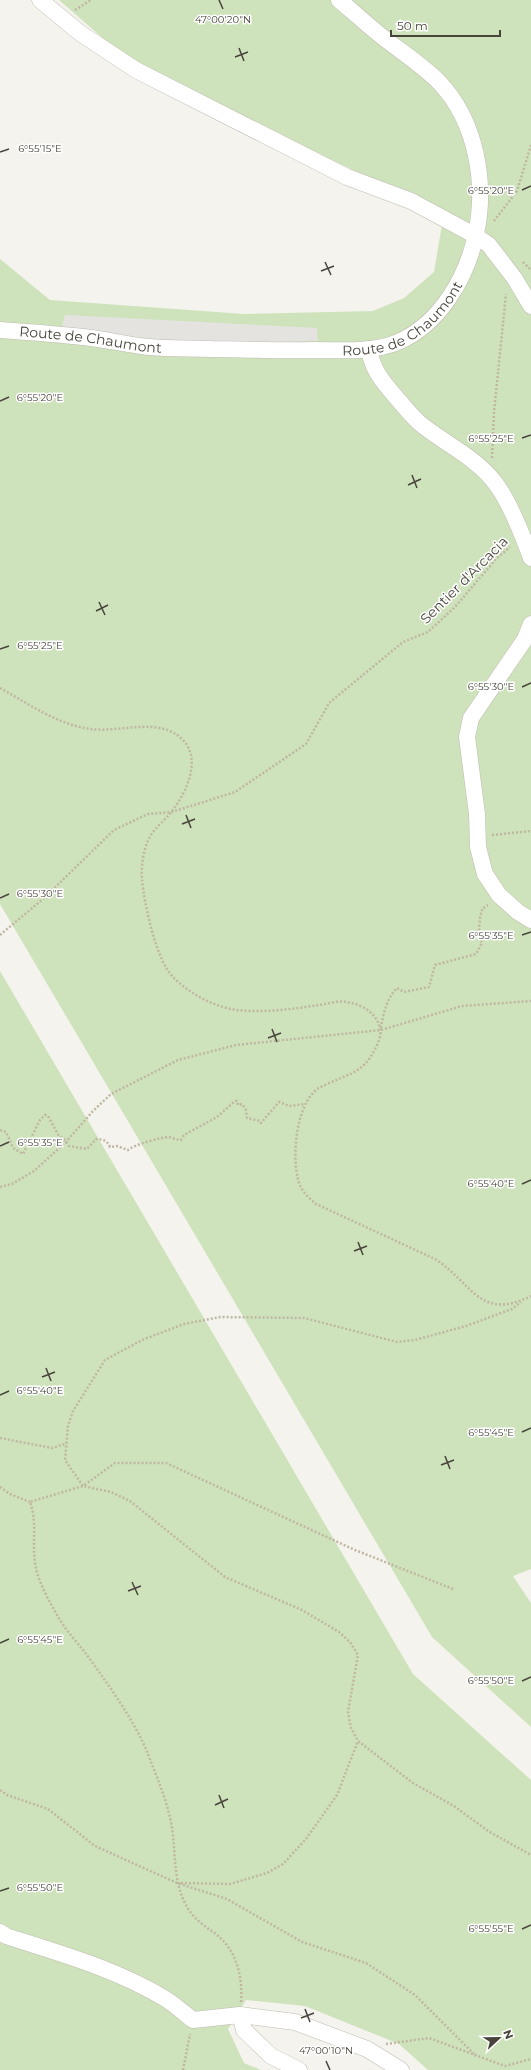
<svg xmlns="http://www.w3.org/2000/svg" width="531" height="2070" font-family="Montserrat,sans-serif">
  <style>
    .green { fill: #cee3bb }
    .parking { fill: #e4e3e0 }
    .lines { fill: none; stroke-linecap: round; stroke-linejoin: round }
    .minor-casing { stroke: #bfbbb0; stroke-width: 17 }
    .path { stroke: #bfb7a3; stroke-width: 2.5; stroke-dasharray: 2 2; stroke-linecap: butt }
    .minor { stroke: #fff; stroke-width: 16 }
    .ticks { fill: none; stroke: #48443b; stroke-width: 1.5 }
    .labels { text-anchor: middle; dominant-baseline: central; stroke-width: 3; stroke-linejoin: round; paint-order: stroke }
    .street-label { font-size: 14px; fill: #48443b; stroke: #fff }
    .ticks-label { font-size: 10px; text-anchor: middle; fill: #48443b; stroke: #fff; stroke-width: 3; stroke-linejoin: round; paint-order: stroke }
  </style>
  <rect width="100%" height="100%" fill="#f4f3ed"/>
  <g class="green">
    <path d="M59,0H531V1569L513,1576L531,1603V1727L432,1637L0,904V259L50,300L244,314L373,311L404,298L434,272L444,213L137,68Z"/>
    <path d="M0,971L413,1674L531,1780V2070H428L399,2044L305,2006L246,2000L228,2029L244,2063L261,2070H0Z"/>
  </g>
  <path class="parking" d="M65,315L317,328L318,341L233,343L128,339L62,326Z"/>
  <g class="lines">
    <defs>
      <g id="minor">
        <path d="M40,0L80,33L136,70L347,177L411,201L476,236L489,245L515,279L531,306"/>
        <path id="s1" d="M0,330C28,332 56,334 83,337C105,339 127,345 149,347C170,349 191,348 212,349C245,349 278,351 312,350C340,350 372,353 398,342C440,324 467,277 476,234C487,182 476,121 439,82C419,62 395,48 374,30C362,20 351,10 339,0"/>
        <path d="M369,349C372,369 382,381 395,396C404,406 412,417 422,425C447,445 477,458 496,484C510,503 523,536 531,558"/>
        <path d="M531,624L525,639L471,718L467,737L477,814L478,847L485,874L499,895L518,912L531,920"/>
        <path d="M0,1932L6,1936C59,1953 116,1969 164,1998C174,2004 184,2013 193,2020L240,2015L295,2022L367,2049L401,2070"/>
        <path d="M240,2015L244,2030L271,2056L299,2070"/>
      </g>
    </defs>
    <use href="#minor" class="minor-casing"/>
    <g class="path">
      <path d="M75,10L91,0"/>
      <path d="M494,221L517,191L531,145"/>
      <path d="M523,262L531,270"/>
      <path d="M492,458L494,412L506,294"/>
      <path d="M0,688C29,704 58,725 91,729C119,733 160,716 183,740C202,760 186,793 172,811C164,822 152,829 147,843C143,854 141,867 142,879C144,903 156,960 173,977C190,994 214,1007 237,1010C264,1013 293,1009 319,1005C328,1004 338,1000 346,1002C361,1004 376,1012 380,1028C382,1034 378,1044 375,1049C363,1074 347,1074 325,1085C321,1087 317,1088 314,1092C296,1110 292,1155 298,1179C300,1190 308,1197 316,1204L435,1259C472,1282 479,1322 531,1296"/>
      <path d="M492,835L531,831"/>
      <path d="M0,935L43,899L114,830L148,814L172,812L235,792L306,744L329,703L403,642L428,632L455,607L496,559L510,547"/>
      <path d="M381,1028C383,1014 387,998 397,988L404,992L429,987L435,965L476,954L482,943C477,933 480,925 480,915L482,913V909L488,905"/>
      <path d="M0,1130L6,1132L13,1148L23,1154L40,1120L45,1115L48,1116L59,1136L65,1140L69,1146L87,1149L96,1139C104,1139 107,1141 110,1147L117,1146L128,1150C133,1145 162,1137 169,1137C173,1138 177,1140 181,1140L184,1135L217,1117L235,1101H237L238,1105L242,1104L246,1110L247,1118L260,1121L261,1123L279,1102L289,1106L305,1104"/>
      <path d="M0,1187L12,1184L34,1171L66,1142L93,1111L111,1094L178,1060L236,1045L381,1030L462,1006L531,1001"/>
      <path d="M0,1438L52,1448L65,1444"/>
      <path d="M0,1487L10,1494L30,1502"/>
      <path d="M453,1589L355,1550L166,1463H115L83,1486L65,1460L68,1426L73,1411L105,1360L142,1340L184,1324L220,1317L304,1318L397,1342L415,1340L466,1326L512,1309L521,1302"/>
      <path d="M0,1790L7,1795L48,1809L95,1846L177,1883L227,1899L302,1942L366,1963L415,1995L476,2056"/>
      <path d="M181,1883L230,1884L267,1873L283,1864L306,1839L337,1795L358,1741"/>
      <path d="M241,2002C243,1975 236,1948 213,1932C203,1925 192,1917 186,1905C173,1881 176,1854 172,1828C168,1802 157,1778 148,1754C135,1721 105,1680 84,1651C75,1640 64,1628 57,1615C49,1601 39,1583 36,1568C31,1546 38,1523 30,1502L83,1486L111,1492L130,1501L225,1577L302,1610L339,1632L350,1642L358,1655L348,1712L351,1728L358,1741L413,1783L454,1806L488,1831L531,1855"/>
      <path d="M386,2044L429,2038L505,2066L531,2059"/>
      <path d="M183,2070L190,2034"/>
    </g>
    <use href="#minor" class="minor"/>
  </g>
  <path class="ticks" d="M219,0L223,9M239,48L244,61M235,57L248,52M0,152L9,149M522,190L531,186M325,262L331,275M321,271L334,266M0,401L9,397M522,438L531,435M412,475L417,488M408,485L421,479M99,602L105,615M96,611L108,605M0,649L9,646M522,687L531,683M186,815L191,828M182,824L195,819M0,898L9,894M522,935L531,932M272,1029L277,1042M268,1038L281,1033M0,1146L9,1142M522,1184L531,1180M358,1242L363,1255M354,1251L367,1246M46,1368L51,1381M42,1377L55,1372M0,1395L9,1391M522,1432L531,1428M445,1456L450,1469M441,1465L454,1460M132,1582L138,1595M128,1591L141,1586M0,1643L9,1639M522,1681L531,1677M219,1795L224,1808M215,1805L228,1799M0,1891L9,1888M522,1929L531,1925M305,2009L310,2022M301,2018L314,2013M326,2061L330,2070"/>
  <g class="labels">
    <g class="street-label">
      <text stroke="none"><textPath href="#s1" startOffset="415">Route de Chaumont</textPath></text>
      <text stroke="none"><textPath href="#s1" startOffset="91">Route de Chaumont</textPath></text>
      <text transform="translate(464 580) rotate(-45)">Sentier d'Arcacia</text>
    </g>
  </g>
  <g class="ticks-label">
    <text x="223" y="23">47°00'20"N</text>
    <text x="40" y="152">6°55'15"E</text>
    <text x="491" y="194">6°55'20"E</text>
    <text x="40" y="401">6°55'20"E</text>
    <text x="491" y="442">6°55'25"E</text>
    <text x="40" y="649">6°55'25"E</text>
    <text x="491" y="690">6°55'30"E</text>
    <text x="40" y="897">6°55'30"E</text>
    <text x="491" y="939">6°55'35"E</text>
    <text x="40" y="1146">6°55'35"E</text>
    <text x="491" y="1187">6°55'40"E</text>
    <text x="40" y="1394">6°55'40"E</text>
    <text x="491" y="1436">6°55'45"E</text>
    <text x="40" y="1643">6°55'45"E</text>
    <text x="491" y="1684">6°55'50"E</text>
    <text x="40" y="1891">6°55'50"E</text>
    <text x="491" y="1932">6°55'55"E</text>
    <text x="326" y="2054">47°00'10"N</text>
  </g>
  <g transform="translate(499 2038) rotate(68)" stroke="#ffffff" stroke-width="3" paint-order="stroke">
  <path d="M0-3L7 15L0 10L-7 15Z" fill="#48443b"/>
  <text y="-6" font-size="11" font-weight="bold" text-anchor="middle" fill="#48443b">N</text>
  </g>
  <path d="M391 30v6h109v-6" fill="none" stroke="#48443b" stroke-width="2"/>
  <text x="397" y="30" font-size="12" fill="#48443b" stroke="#ffffff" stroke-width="3" paint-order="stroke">50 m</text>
</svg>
